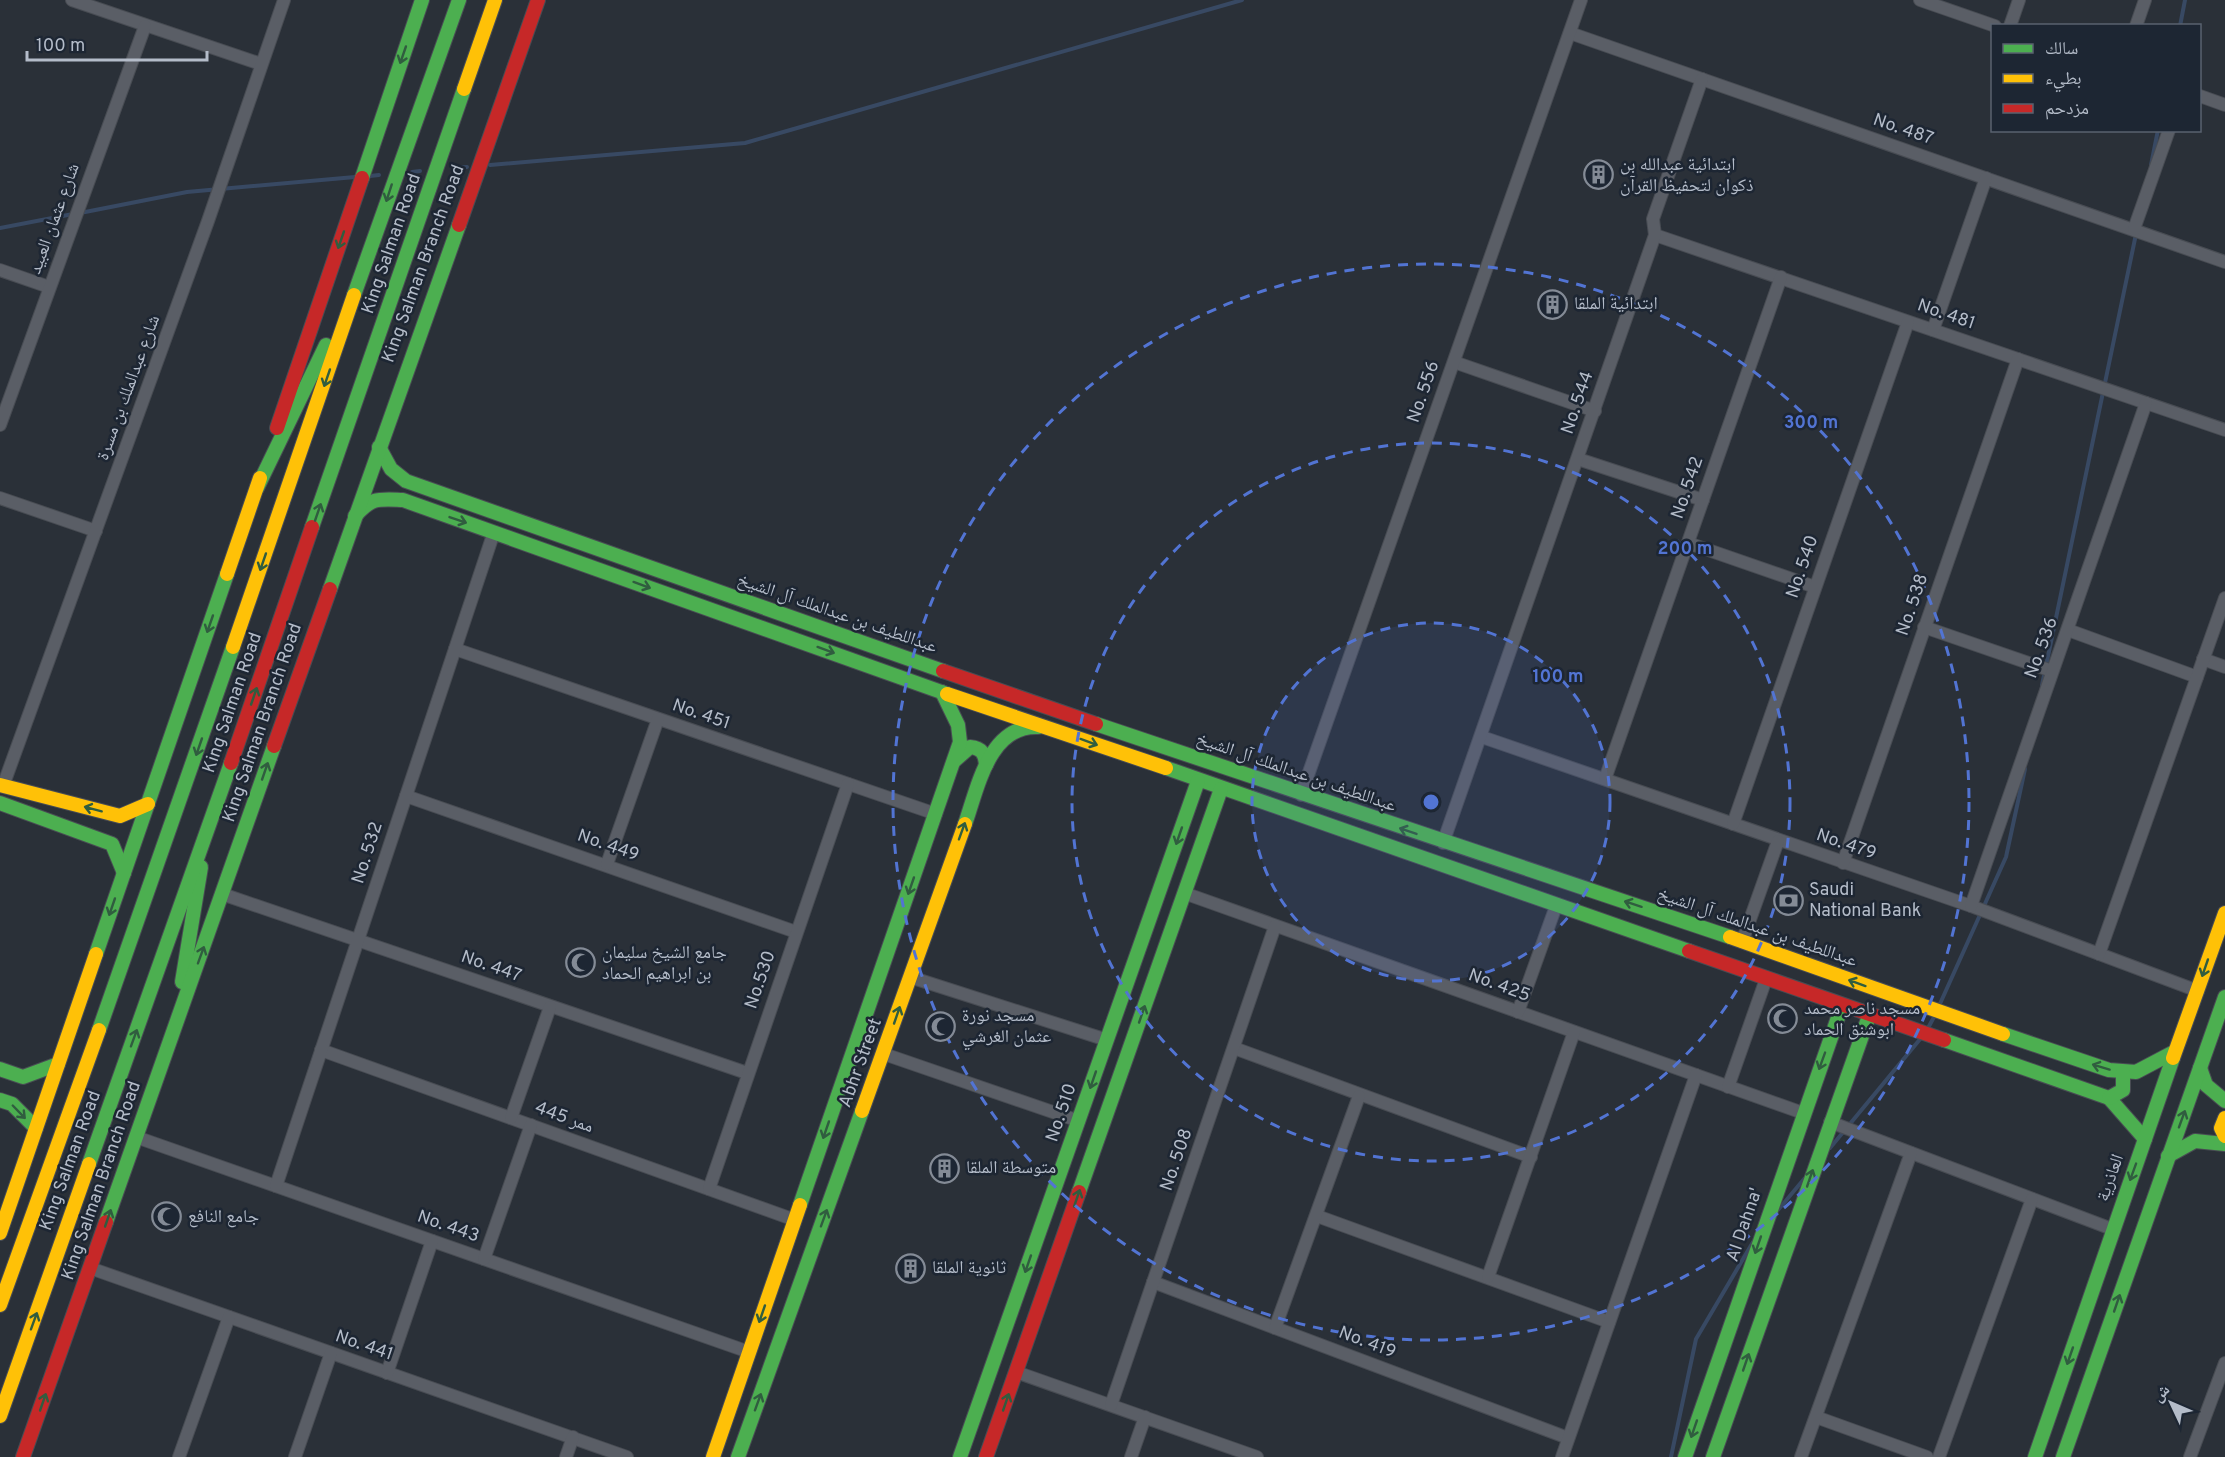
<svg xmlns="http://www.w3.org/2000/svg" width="2225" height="1457" font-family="Overpass,'Noto Naskh Arabic',sans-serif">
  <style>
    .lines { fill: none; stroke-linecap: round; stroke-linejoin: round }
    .stream { stroke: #384963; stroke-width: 4 }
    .street-casing { stroke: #484c53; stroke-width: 14 }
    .fast-casing { stroke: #484c53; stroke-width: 16 }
    .slow-casing { stroke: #484c53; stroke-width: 16 }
    .jam-casing { stroke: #484c53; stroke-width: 16 }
    .street { stroke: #5a5e66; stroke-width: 12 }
    .fast { stroke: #4caf50; stroke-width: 14 }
    .slow { stroke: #ffc107; stroke-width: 14 }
    .jam { stroke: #c62828; stroke-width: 14 }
    .oneway { stroke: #305d3f }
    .ring { fill: none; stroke: #5274d3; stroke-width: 3; stroke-dasharray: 10 8 }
    .labels { text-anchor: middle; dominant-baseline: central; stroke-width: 5; stroke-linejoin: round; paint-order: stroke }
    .street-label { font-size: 18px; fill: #b4bcc9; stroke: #1d2633 }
    .poi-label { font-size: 18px; fill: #b4bcc9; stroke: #1d2633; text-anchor: start }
    .centre { fill: #5274d3; stroke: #1d2633; stroke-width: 3 }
    .ring-label { font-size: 18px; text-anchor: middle; font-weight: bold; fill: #5274d3; stroke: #1d2633; stroke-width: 5; stroke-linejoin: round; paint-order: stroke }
  </style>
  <rect width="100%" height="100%" fill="#2a3038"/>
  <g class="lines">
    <g class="stream">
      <path d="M2180,26L2185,0"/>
      <path d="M490,165L745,143L1242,0"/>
      <path d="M2151,165L2158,130"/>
      <path d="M453,168L467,167"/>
      <path d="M412,172L420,171"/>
      <path d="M370,176L379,175"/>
      <path d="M80,213L187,192L355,177"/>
      <path d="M0,228L73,214"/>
      <path d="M2042,685L2136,234"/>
      <path d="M1939,1006L2006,857L2025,769"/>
      <path d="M1927,1030L1935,1015"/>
      <path d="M1830,1148L1921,1038"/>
      <path d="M1778,1210L1804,1179"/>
      <path d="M1671,1457L1696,1339L1753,1242"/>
    </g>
    <defs>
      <g id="street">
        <path d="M72,0L261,64"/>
        <path d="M1920,0L1995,26"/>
        <path d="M2010,26L2019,0"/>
        <path d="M2136,26L2145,0"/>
        <path d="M1570,33L2225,262"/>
        <path d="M2200,96L2225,105"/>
        <path d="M2134,229L2169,130"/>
        <path d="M1655,235L2225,430"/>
        <path d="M0,270L49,287"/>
        <path d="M1933,330L1986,178"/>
        <path d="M1454,362L1595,411"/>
        <path d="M0,425L145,26"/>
        <path d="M1578,459L1703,500"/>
        <path d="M0,498L96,531"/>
        <path d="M1688,543L1815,587"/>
        <path d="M1924,627L2052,671"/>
        <path d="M2068,630L2197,677"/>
        <path d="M455,649L936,814"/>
        <path d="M2203,659L2225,667"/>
        <path d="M1482,737L1971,906L2198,991"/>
        <path d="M1605,779L1781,277"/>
        <path d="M3,786L208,221L284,0"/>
        <path d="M1301,795L1581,0"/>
        <path d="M406,796L796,932"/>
        <path d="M1733,824L1908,322"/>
        <path d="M1443,843L1655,235L1653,219L1702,79"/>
        <path d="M1843,863L2018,359"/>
        <path d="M607,864L658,719"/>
        <path d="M1184,893L1803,1113"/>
        <path d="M222,894L747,1073"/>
        <path d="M1971,906L2146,403"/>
        <path d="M1742,942L1778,841"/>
        <path d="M2099,954L2225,598"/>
        <path d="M910,977L1107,1040"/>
        <path d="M1518,1012L1556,906"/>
        <path d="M1234,1048L1531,1157"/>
        <path d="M321,1050L795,1220"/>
        <path d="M884,1054L1079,1121"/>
        <path d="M1728,1087L1766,979"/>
        <path d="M511,1118L550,1007"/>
        <path d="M1830,1122L2112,1229"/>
        <path d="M136,1137L749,1352"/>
        <path d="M276,1186L494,532"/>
        <path d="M709,1189L848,784"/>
        <path d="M1317,1216L1609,1322"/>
        <path d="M484,1259L531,1125"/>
        <path d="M90,1268L627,1457"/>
        <path d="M1488,1277L1574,1032"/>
        <path d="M1153,1282L1568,1438"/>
        <path d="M1275,1328L1359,1096"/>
        <path d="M1016,1372L1257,1457"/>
        <path d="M387,1373L432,1241"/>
        <path d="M1111,1405L1275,926"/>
        <path d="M1816,1417L1927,1457"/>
        <path d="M179,1457L229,1317"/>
        <path d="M295,1457L331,1353"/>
        <path d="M566,1457L573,1437"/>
        <path d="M1131,1457L1145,1417"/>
        <path d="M1562,1457L1696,1075"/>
        <path d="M1801,1457L1911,1153"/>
        <path d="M1939,1457L2032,1199"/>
        <path d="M2190,1457L2225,1363"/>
      </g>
      <g id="fast">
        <path d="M362,178L422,0"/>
        <path d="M354,295L459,0"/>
        <path d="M379,447L391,469L406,481L943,671"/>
        <path d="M257,488L326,345"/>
        <path d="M355,516C372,497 378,499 403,500L947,694"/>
        <path d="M312,527L464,89"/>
        <path d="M330,589L459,225"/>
        <path d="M1096,724L1730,937"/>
        <path d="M954,761L970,747C982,748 985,754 986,765"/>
        <path d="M1166,768L1689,951"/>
        <path d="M0,803L112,844L124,873"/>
        <path d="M965,824C978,787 989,725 1038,727"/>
        <path d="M96,954L227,574"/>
        <path d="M182,982L201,867"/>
        <path d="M99,1030L233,647"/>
        <path d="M2003,1034L2109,1070L2136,1072L2174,1052"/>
        <path d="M1944,1040L2109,1098L2145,1139"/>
        <path d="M2200,1068L2206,1085L2225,1101"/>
        <path d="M0,1069L23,1077L58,1064"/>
        <path d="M2109,1098L2123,1090V1072"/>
        <path d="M0,1100L12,1104L36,1128"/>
        <path d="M2168,1156L2195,1141L2225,1144"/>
        <path d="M89,1164L231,763"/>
        <path d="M1079,1192L1221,789"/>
        <path d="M800,1205L960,742L958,725L942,692"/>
        <path d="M106,1222L274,746"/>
        <path d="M738,1457L862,1111"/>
        <path d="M960,1457L1198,781"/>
        <path d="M1685,1457L1842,1006"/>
        <path d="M1713,1457L1869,1016"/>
        <path d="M2035,1457L2173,1058"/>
        <path d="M2063,1457L2225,997"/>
      </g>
      <g id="slow">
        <path d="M464,89L495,0"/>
        <path d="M227,574L260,478"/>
        <path d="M233,647L354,295"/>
        <path d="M947,694L1166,768"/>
        <path d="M0,785L120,816L148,804"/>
        <path d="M1730,937L2003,1034"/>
        <path d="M2173,1058L2225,913"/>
        <path d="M862,1111L965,824"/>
        <path d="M2225,1118L2221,1128L2225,1136"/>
        <path d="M0,1233L96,954"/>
        <path d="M0,1305L99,1030"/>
        <path d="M0,1416L89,1164"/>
        <path d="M713,1457L800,1205"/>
      </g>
      <g id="jam">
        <path d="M459,225L538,0"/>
        <path d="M277,428L362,178"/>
        <path d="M943,671L1096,724"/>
        <path d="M274,746L330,589"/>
        <path d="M231,763L312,527"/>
        <path d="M1689,951L1944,1040"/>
        <path d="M23,1457L106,1222"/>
        <path d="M986,1457L1079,1192"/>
      </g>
    </defs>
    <use href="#street" class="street-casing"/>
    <use href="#fast" class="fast-casing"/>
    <use href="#slow" class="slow-casing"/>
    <use href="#jam" class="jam-casing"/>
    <use href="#street" class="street"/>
    <use href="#fast" class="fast"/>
    <use href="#slow" class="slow"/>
    <use href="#jam" class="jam"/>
  </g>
  <defs><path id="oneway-shaft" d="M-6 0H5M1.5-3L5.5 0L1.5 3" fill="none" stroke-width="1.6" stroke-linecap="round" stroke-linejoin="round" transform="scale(1.5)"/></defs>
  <g class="oneway">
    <use href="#oneway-shaft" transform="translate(403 55) rotate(109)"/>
    <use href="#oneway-shaft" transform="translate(389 193) rotate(108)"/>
    <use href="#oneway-shaft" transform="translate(341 240) rotate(109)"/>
    <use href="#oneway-shaft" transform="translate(327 378) rotate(109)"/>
    <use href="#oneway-shaft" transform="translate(318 512) rotate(-71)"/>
    <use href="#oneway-shaft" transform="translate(458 520) rotate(19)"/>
    <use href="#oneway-shaft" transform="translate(263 562) rotate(109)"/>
    <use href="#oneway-shaft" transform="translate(642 585) rotate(20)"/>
    <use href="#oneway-shaft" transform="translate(210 624) rotate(109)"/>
    <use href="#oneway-shaft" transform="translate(826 650) rotate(20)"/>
    <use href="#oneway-shaft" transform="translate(254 696) rotate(-71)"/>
    <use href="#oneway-shaft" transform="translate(1089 742) rotate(20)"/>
    <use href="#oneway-shaft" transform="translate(199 747) rotate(109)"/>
    <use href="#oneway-shaft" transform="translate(265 771) rotate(-71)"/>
    <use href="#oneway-shaft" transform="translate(93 809) rotate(-165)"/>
    <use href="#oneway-shaft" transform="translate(962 831) rotate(-70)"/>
    <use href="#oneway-shaft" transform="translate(1408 831) rotate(-161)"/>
    <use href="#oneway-shaft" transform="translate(1179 836) rotate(109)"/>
    <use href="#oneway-shaft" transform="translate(911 886) rotate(109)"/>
    <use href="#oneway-shaft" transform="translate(1633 904) rotate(-162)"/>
    <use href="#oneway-shaft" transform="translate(112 907) rotate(109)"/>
    <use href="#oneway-shaft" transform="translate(201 955) rotate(-70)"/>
    <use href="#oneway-shaft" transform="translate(2205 968) rotate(109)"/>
    <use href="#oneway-shaft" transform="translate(1857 983) rotate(-160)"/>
    <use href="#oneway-shaft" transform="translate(1142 1014) rotate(-71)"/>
    <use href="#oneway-shaft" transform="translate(897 1015) rotate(-71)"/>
    <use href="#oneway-shaft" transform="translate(134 1038) rotate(-70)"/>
    <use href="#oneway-shaft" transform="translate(1822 1061) rotate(110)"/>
    <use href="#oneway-shaft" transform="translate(2101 1067) rotate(-163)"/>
    <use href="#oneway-shaft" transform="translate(1093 1080) rotate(109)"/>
    <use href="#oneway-shaft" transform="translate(19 1112) rotate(46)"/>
    <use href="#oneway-shaft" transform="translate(2182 1119) rotate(-70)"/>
    <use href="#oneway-shaft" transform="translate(826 1130) rotate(109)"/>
    <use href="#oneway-shaft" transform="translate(2133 1172) rotate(110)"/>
    <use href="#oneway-shaft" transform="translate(1810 1178) rotate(-71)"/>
    <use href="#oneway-shaft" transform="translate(1077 1198) rotate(-71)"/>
    <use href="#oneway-shaft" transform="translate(108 1218) rotate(-71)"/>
    <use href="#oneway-shaft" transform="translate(824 1218) rotate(-70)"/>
    <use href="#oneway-shaft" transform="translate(1758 1245) rotate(109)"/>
    <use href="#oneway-shaft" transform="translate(1028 1264) rotate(109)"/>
    <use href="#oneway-shaft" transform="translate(2117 1303) rotate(-71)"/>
    <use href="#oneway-shaft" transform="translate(762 1314) rotate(109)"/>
    <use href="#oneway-shaft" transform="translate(34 1321) rotate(-70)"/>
    <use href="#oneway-shaft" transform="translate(2070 1356) rotate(109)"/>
    <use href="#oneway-shaft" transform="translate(1746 1362) rotate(-71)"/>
    <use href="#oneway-shaft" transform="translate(43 1402) rotate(-71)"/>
    <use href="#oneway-shaft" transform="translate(758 1402) rotate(-70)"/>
    <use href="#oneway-shaft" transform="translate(1006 1402) rotate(-71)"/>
    <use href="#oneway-shaft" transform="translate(1694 1429) rotate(109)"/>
  </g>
  <circle cx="1431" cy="802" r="179" fill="#5274d3" fill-opacity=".12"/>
  <g class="ring">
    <circle cx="1431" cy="802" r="179"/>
    <circle cx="1431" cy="802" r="359"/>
    <circle cx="1431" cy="802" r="538"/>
  </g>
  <defs>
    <symbol id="building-ring" viewBox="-11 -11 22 22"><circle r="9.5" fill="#1d2633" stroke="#848b96" stroke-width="1.5"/><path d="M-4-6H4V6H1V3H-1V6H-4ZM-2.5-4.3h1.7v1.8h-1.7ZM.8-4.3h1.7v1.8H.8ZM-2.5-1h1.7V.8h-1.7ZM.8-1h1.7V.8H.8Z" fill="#848b96"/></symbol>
    <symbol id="bank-ring" viewBox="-11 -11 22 22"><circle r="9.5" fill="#1d2633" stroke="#848b96" stroke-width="1.5"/><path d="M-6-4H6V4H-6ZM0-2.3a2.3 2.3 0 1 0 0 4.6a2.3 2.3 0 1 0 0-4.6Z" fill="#848b96"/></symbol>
    <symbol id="mosque-ring" viewBox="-11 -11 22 22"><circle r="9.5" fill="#1d2633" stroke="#848b96" stroke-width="1.5"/><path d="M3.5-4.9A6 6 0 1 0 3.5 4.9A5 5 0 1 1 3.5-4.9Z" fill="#848b96"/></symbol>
  </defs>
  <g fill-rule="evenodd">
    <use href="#building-ring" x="1582" y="158" width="33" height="33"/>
    <use href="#building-ring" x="1536" y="288" width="33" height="33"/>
    <use href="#bank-ring" x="1772" y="884" width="33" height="33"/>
    <use href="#mosque-ring" x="564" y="946" width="33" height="33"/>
    <use href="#mosque-ring" x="1766" y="1002" width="33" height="33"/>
    <use href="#mosque-ring" x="924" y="1010" width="33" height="33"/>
    <use href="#building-ring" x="928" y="1152" width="33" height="33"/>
    <use href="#mosque-ring" x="150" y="1200" width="33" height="33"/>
    <use href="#building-ring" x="894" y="1252" width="33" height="33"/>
  </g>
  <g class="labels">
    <g class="street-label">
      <text transform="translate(1903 130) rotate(19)">No. 487</text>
      <text transform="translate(55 219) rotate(-70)">شارع عثمان العبيد</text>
      <text transform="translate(392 244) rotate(-71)">King Salman Road</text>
      <text transform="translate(424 264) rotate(-70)">King Salman Branch Road</text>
      <text transform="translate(1946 315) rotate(19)">No. 481</text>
      <text transform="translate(129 388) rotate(-70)">شارع عبدالملك بن مسرة</text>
      <text transform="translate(1424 392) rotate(-71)">No. 556</text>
      <text transform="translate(1578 403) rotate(-71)">No. 544</text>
      <text transform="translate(1688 488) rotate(-71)">No. 542</text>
      <text transform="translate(1803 567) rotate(-71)">No. 540</text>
      <text transform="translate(1913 605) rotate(-71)">No. 538</text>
      <text transform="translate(837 614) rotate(19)">عبداللطيف بن عبدالملك آل الشيخ</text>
      <text transform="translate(2042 648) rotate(-70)">No. 536</text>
      <text transform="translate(233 703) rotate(-71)">King Salman Road</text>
      <text transform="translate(701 715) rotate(19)">No. 451</text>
      <text transform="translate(263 723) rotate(-71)">King Salman Branch Road</text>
      <text transform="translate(1296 773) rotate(19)">عبداللطيف بن عبدالملك آل الشيخ</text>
      <text transform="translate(1846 845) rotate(19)">No. 479</text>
      <text transform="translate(608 846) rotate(19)">No. 449</text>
      <text transform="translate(368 853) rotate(-72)">No. 532</text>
      <text transform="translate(1757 928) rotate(19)">عبداللطيف بن عبدالملك آل الشيخ</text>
      <text transform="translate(491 967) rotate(19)">No. 447</text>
      <text transform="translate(761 980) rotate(-71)">No.530</text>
      <text transform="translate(1499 986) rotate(20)">No. 425</text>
      <text transform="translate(861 1063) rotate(-70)">Abhr Street</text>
      <text transform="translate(1062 1113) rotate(-71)">No. 510</text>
      <text transform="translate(564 1118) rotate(20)">ممر 445</text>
      <text transform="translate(1177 1160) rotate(-71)">No. 508</text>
      <text transform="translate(71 1161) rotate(-70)">King Salman Road</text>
      <text transform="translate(2111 1178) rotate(-70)">العاذرية</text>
      <text transform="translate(102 1181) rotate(-71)">King Salman Branch Road</text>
      <text transform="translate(1745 1225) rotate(-71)">Al Dahna'</text>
      <text transform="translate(448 1227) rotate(19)">No. 443</text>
      <text transform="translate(1367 1343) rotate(21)">No. 419</text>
      <text transform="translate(364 1346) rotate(19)">No. 441</text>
    </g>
    <g class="poi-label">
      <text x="1620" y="165">ابتدائية عبدالله بن<tspan x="1620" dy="21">ذكوان لتحفيظ القرآن</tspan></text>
      <text x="1574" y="304">ابتدائية الملقا</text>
      <text x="1809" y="890">Saudi<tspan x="1809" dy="21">National Bank</tspan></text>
      <text x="602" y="953">جامع الشيخ سليمان<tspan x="602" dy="21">بن ابراهيم الحماد</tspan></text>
      <text x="1804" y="1009">مسجد ناصر محمد<tspan x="1804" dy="21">ابوشنق الحماد</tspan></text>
      <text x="962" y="1016">مسجد نورة<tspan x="962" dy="21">عثمان الغرشي</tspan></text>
      <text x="966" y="1168">متوسطة الملقا</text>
      <text x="188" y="1217">جامع النافع</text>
      <text x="932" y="1268">ثانوية الملقا</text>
    </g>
  </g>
  <circle cx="1431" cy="802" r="9" class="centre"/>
  <g class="ring-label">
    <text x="1811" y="428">300 m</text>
    <text x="1685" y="554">200 m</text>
    <text x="1558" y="682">100 m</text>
  </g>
  <rect x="1991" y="24" width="210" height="108" fill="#1d2633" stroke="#59626f" stroke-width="1.5"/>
  <rect x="2003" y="44" width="30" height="9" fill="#4caf50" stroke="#59626f" stroke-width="1.5"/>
  <text x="2045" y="54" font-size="18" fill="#b4bcc9">سالك</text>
  <rect x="2003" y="74" width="30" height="9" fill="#ffc107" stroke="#59626f" stroke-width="1.5"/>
  <text x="2045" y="84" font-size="18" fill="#b4bcc9">بطيء</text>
  <rect x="2003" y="104" width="30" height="9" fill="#c62828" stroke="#59626f" stroke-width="1.5"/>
  <text x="2045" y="114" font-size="18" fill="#b4bcc9">مزدحم</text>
  <g transform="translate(2171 1403) rotate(314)" stroke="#1d2633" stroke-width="4.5" paint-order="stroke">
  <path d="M0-4.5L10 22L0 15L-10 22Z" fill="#b4bcc9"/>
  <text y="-9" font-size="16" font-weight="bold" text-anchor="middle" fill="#b4bcc9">ش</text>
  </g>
  <path d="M27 51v9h180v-9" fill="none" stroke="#b4bcc9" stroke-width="3"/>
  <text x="36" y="51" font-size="18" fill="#b4bcc9" stroke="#1d2633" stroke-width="4.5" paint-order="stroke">100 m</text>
</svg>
